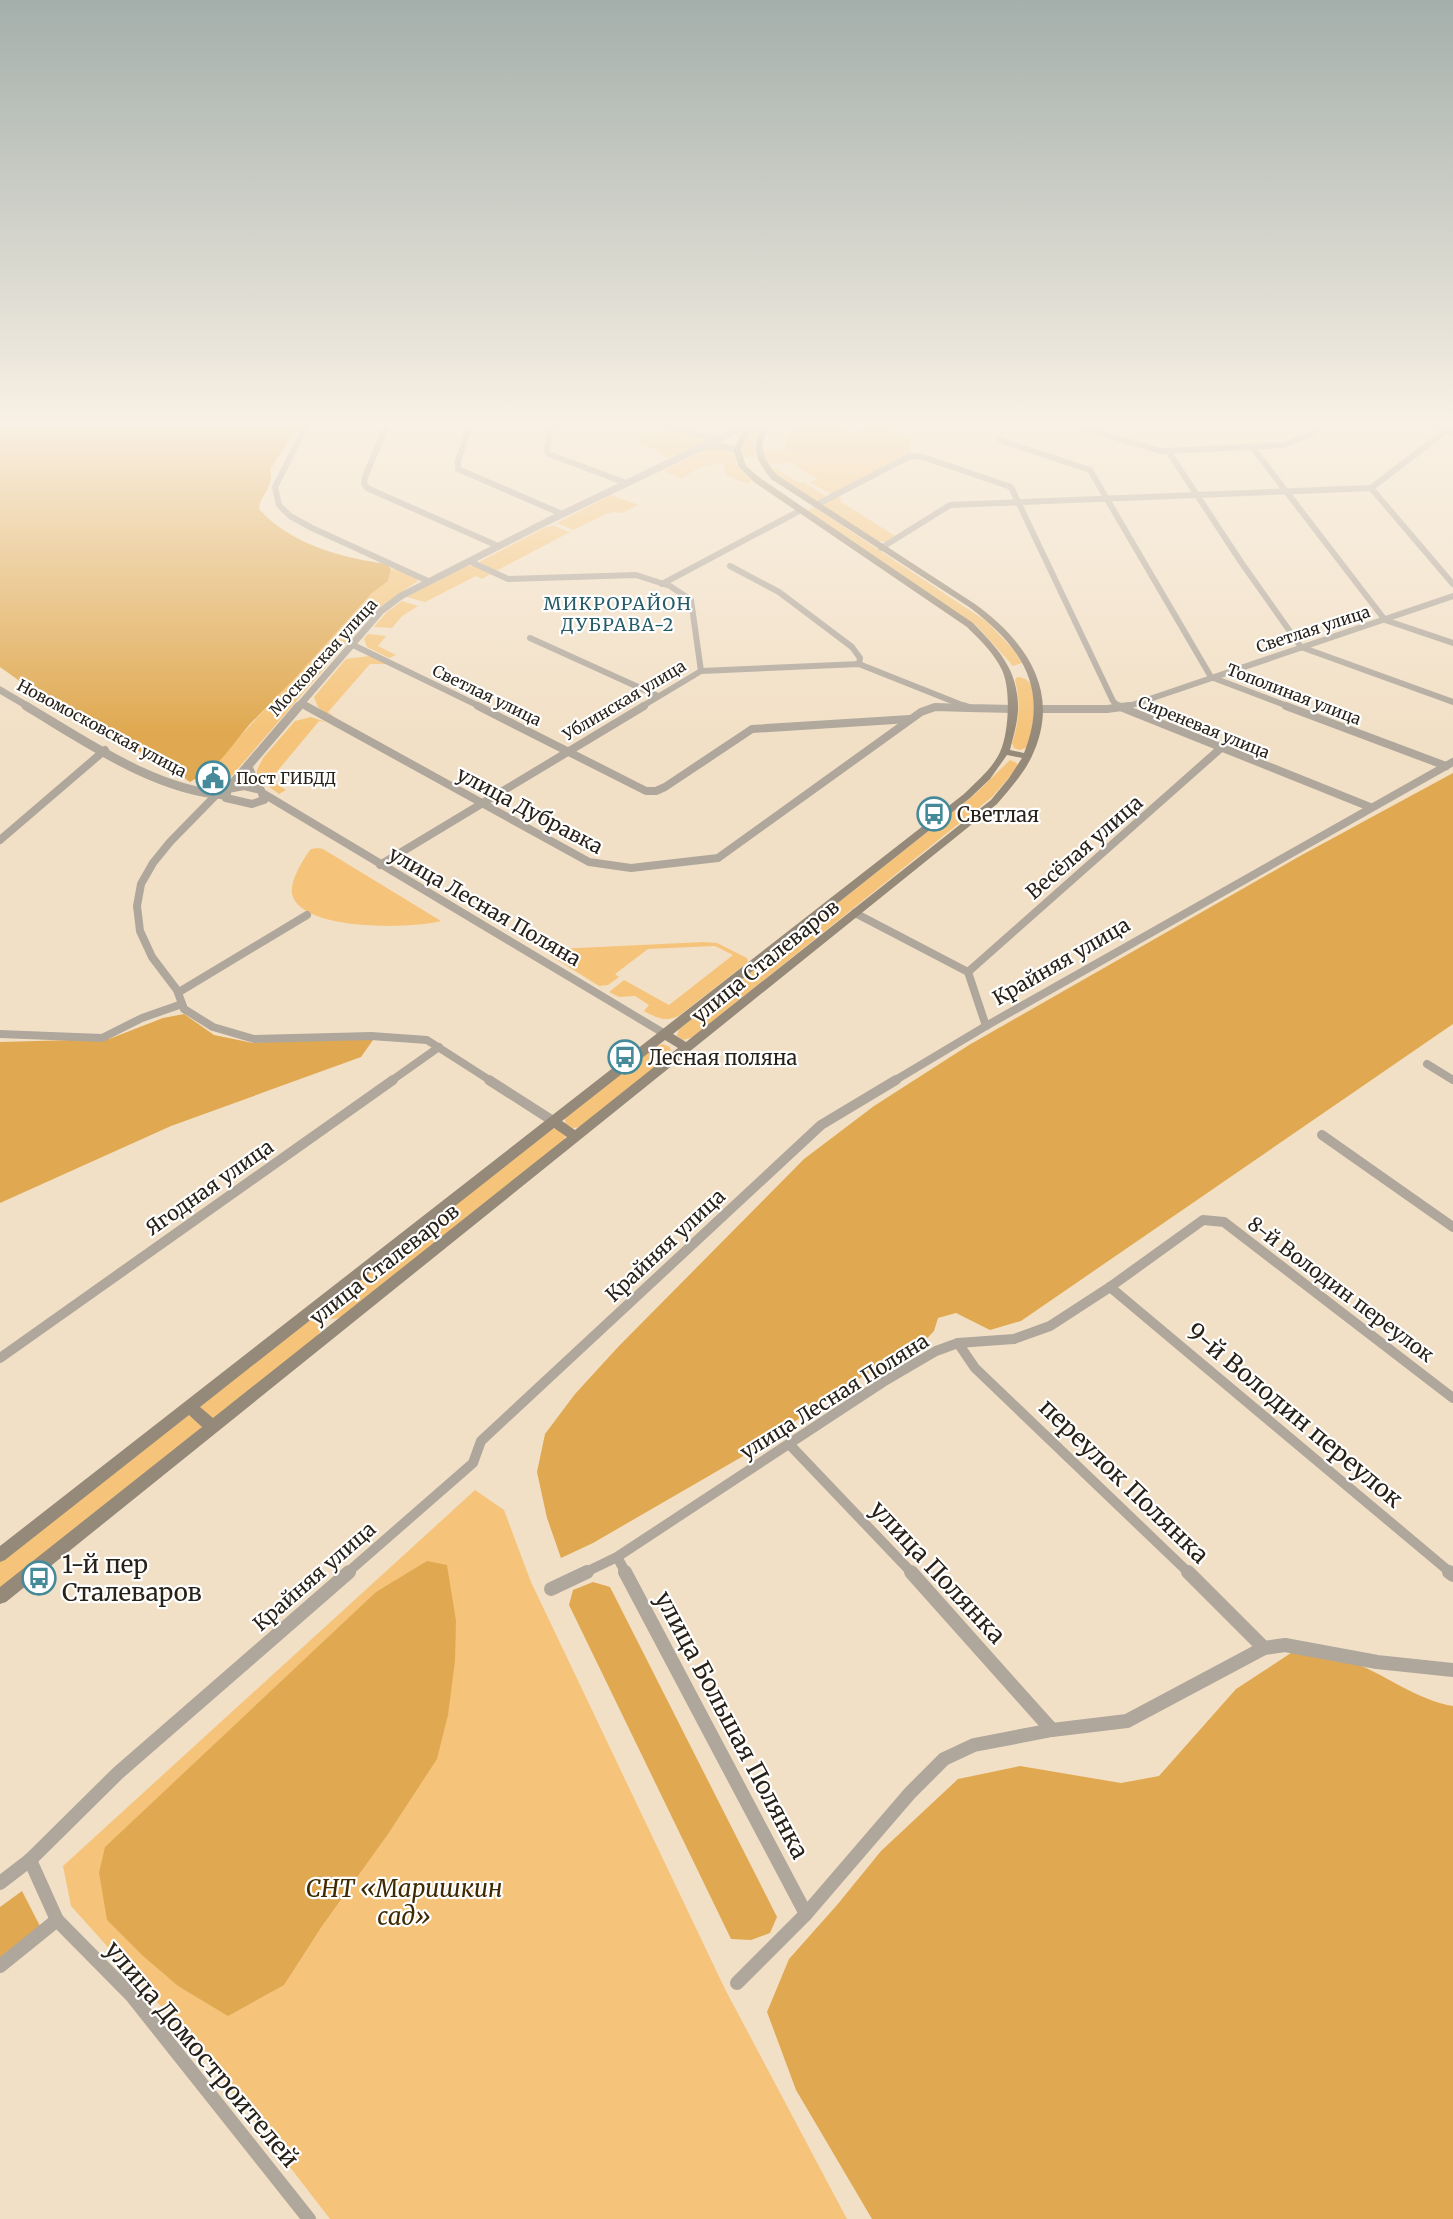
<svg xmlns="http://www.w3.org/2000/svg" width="1453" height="2219" font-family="Merriweather,serif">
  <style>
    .built { fill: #ead3b3 }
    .green { fill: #f5c47a }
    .forest { fill: #e0a951 }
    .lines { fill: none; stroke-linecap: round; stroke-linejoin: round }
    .minor-far3 { stroke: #afa79c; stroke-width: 6 }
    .minor-far2 { stroke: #afa79c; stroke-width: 8 }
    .minor-far1 { stroke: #afa79c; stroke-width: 10 }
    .minor { stroke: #afa79c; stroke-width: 14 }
    .tertiary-far1 { stroke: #afa79c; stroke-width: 7 }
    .tertiary { stroke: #afa79c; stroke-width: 9 }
    .secondary { fill: #958979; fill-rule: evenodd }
    .labels { text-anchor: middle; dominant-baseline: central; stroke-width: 4.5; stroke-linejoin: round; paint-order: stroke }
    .far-street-label { font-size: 16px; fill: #282118; stroke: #fff }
    .far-poi-label { font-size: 16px; fill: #282118; stroke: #fff; text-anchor: start }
    .far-neighbourhood-label { font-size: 18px; letter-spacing: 1.5px; fill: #255c67; stroke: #fff }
    .street-label { font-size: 20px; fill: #282118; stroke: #fff }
    .poi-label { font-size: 20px; fill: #282118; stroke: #fff; text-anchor: start }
    .near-street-label { font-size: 24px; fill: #282118; stroke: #fff }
    .near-poi-label { font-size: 24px; fill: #282118; stroke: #fff; text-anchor: start }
    .near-park-label { font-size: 24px; font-style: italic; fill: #3f2902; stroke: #fff }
  </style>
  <rect width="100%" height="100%" fill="#f2e0c6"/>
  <path class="built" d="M632,422H738L711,434L647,439L609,433Z"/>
  <g class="green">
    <path d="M759,422H765L754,442L755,457H742L744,442Z"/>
    <path d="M799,422H824L853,432L873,422L913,439L908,453L832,495L809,482L817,479L789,462L766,465L763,454L764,450H784L785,452L787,436Z"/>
    <path d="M662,429L684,433L707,441L668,458L660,455L663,453L633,441L657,435Z"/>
    <path d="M713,447L732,451L738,467L751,480L748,484L725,475V464C708,462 695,469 682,479L663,471Z"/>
    <path d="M771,468H774L800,483L804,482L827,497L818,501L814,500L774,474Z"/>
    <path d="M611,495L639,505L622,513L612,512L604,515L573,530L557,523Z"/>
    <path d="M836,496L842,499L840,501L895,536L886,542L876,541L821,504Z"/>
    <path d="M812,508L817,509L986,621L1014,650L1022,663L1013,666L977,626L809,512L808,510Z"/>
    <path d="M554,526L570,532L496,571L479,562L546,527Z"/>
    <path d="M467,566H476L492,573L482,579L476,576L425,602L407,597Z"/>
    <path d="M391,569C400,570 413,573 418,581L374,611L223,786L215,788L224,774L208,771L371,594L388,581Z"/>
    <path d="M402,601L418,606L402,616L392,628L374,627L387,612Z"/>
    <path d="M368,634L386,636L378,646L396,655L389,658L367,647L364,639Z"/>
    <path d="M369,656L388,664H370L328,712L334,717L331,718L318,707L314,697L346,659Z"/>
    <path d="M1017,677C1046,677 1031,729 1028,747L1020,750L1014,748L1012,743C1019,722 1021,702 1015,680Z"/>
    <path d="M311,717L326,722L319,721L270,780L286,790L279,794L257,778V770L263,758L295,721Z"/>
    <path d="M1010,760L1017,763V768L992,797L693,1037L683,1040L677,1036L679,1029L974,795Z"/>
    <path d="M318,848L323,849L441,921C412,929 306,931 293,897C288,884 301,864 307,854L311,849Z"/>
    <path d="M703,942L717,943L747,958L748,962L680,1015C666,1023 657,1018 644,1011L649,1005L635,996L619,997L609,992L624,980L669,1005L733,955L715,946L648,949L615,974L619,977L608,985L599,986L548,954L557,949Z"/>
    <path d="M663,1044L670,1047L671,1052L668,1057L581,1127L573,1128L565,1124V1116L655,1047Z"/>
    <path d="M556,1128L566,1136L561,1144L342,1317L332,1319L325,1314L326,1304L546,1131Z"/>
    <path d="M314,1320L323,1326L317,1337L215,1418L210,1419L200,1408L201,1403L302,1323Z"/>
    <path d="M193,1414L201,1423V1429L0,1589V1561L185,1415Z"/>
    <path d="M475,1490L504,1510L531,1582L725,1989L847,2219H330L193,2042L71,1906L63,1866Z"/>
  </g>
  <g class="forest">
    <path d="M25,422H300L270,470C275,487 260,494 259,509C290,544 342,558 387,564L391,569L388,581L371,594L295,678L249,725L224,756L213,768L190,782L159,760L87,729L0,667V430Z"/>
    <path d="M1453,773V1024L1021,1321L990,1330L956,1313L938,1318L934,1331L919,1347L841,1388L764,1444L593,1543L561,1558L547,1518L537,1472L545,1434L575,1394L618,1347L804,1159L874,1106L969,1045L1300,856Z"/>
    <path d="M184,1014L214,1035L253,1043L325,1038L373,1040L361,1057L171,1126L0,1203V1042L109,1039L163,1018Z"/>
    <path d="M427,1561L447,1565L456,1621L455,1661L448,1715L437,1759L388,1834L322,1926L284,1985L228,2016L178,1986L142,1955L107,1920L99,1873L105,1847L376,1592Z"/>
    <path d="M593,1582L610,1587L777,1917L770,1933L751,1940L731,1939L569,1605L573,1590Z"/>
    <path d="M1294,1651C1314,1654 1336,1656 1354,1663C1388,1676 1417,1700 1453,1706V2219H872L796,2090L767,2012L789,1959L837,1905L881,1851L958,1779L1020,1766L1121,1783L1159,1776L1236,1689Z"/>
    <path d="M22,1891L42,1930L0,1961V1907Z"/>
  </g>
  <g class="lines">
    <g class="minor-far3">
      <path d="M308,422L275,487L279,505L290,516L312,528L428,581"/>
      <path d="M388,422L365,477L364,483L367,488L498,546"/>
      <path d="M471,422L458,461V469L562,514"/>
      <path d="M562,422L550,430L547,451L549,454L626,483"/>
      <path d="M664,422L686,432L717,439"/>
      <path d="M1063,422L1160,451H1168L1241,562L1301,647L1453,702"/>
      <path d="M1422,422L1453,433"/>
      <path d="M1446,431L1371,488L1453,584"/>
      <path d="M1000,440L1090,470L1211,677L1290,707"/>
      <path d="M702,447L722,446L737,450"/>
      <path d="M1252,447L1385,620L1453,643"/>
      <path d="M1168,451L1284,445L1309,435L1326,422"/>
      <path d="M816,505L910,456L923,457L1011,487L1113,701L1119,707"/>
      <path d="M881,548L950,505L1371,488"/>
      <path d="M469,561L508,579L636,575L670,586L691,600L701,671"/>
      <path d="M730,566L779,592L852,647L860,658L859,664"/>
      <path d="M662,584L801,510"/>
      <path d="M530,638L658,696"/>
      <path d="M351,644L481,707"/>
      <path d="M301,703L308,707"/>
      <path d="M641,707L701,671L859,664L967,707"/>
      <path d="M1119,707L1132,705L1453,596"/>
    </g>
    <g class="minor-far2">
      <path d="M306,706L589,862L631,868L718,858L921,712L935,707L969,708"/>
      <path d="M478,706L646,791H656L665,787L752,729L910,719"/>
      <path d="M963,706L969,708L1014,709"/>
      <path d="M1118,706L1370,807"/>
      <path d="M1286,706L1446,766"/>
      <path d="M1041,709H1107L1129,706"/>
      <path d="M248,765L257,788"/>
      <path d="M244,786L261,790L264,800L252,804L226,798L228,789Z"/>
      <path d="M264,794L665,1034"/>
      <path d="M215,796L170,842L153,863L141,884L137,906L140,931L152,957L177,990L184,1009L213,1027L254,1039L371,1036L427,1040L491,1081"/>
      <path d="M0,840L105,750"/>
      <path d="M380,865L644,706"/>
      <path d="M855,913L968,972L986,1026"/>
      <path d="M968,972L1221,748"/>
      <path d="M179,992L307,915"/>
      <path d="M0,1034L102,1038L142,1018L182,1004"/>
      <path d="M1427,1064L1453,1080"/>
      <path d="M391,1081L439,1047"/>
      <path d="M894,1081L986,1026L1453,762"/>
    </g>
    <g class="minor-far1">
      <path d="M489,1080L553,1121"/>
      <path d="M1322,1135L1453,1227"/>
      <path d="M1110,1287L1451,1573"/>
      <path d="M958,1343L975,1368L1189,1573"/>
      <path d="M0,1358L393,1080"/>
      <path d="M790,1445L912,1573"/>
      <path d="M617,1557L626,1573"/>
      <path d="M347,1573L473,1463L481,1441L821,1125L896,1080"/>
      <path d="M584,1573L617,1557L883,1382L936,1351L958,1343L1014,1339L1050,1326L1110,1287L1203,1220L1224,1222L1453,1398"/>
    </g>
    <g class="minor">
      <path d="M625,1572L806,1914"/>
      <path d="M911,1572L1052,1730"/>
      <path d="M1188,1572L1264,1648"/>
      <path d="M1449,1572L1453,1575"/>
      <path d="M551,1589L587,1572"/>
      <path d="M30,1860L57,1920L131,1995L309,2219"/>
      <path d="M0,1883L30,1860L118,1773L349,1572"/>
      <path d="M0,1966L57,1920"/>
      <path d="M737,1983L806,1914L910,1793L944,1759L974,1745L1052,1730L1127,1721L1264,1648L1285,1645L1377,1662L1453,1670"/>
    </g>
    <g class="tertiary-far1">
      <path d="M0,690L29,707"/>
      <path d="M298,707L381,611L401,596L548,521L754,422"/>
    </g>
    <g class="tertiary">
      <path d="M26,706C85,741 156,791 225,795"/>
      <path d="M228,789L299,706"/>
    </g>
    <path class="secondary" d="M753,422H759L749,433L741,450L746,466L760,478L973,623C998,649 1018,669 1018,708C1018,722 1013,737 1010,750L1024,753C1050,688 1021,646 969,607L771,479C754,457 750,446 766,422H772C758,445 760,455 777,475L975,604C1026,641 1062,692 1032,756C1024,773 1010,789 997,804L6,1602L0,1604V1587L202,1427L189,1415L5,1560L0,1562V1546L964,794C976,782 993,768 1000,752C1009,733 1011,689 1002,670C994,653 980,640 967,627L754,482L739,467L733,450L743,432ZM1007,755L1022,758L1009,778L991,800L686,1042L673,1034L970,798L990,779ZM665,1040L678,1048L575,1130L562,1121ZM554,1128L567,1137L213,1418L200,1407Z"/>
  </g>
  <linearGradient id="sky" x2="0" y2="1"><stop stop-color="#a4afab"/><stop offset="0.58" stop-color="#f9f1e5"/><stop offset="1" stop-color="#f9f1e5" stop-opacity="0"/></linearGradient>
  <rect width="1453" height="732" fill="url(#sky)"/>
  <defs>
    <symbol id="civic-ring" viewBox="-11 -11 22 22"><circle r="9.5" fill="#fff" stroke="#468a99" stroke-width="1.5"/><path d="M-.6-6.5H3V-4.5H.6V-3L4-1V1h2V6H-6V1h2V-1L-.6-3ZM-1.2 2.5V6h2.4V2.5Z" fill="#468a99"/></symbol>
    <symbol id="bus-ring" viewBox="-11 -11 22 22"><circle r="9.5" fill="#fff" stroke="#468a99" stroke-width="1.5"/><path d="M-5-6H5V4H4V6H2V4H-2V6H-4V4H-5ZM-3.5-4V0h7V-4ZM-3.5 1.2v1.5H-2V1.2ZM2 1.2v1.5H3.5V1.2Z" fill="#468a99"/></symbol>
  </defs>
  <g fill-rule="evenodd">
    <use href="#civic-ring" x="194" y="759" width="38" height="38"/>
    <use href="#bus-ring" x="915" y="795" width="38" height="38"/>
    <use href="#bus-ring" x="606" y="1038" width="38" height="38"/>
    <use href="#bus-ring" x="20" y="1559" width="38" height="38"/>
  </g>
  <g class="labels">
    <g class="far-street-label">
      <text transform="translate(1313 629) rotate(-18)">Светлая улица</text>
      <text transform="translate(323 657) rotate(-48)">Московская улица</text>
      <text transform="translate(1294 694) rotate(21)">Тополиная улица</text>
      <text transform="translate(487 695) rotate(26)">Светлая улица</text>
      <text transform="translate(624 700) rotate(-31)">Ублинская улица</text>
      <text transform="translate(1204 727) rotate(22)">Сиреневая улица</text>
      <text transform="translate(102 728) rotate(28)">Новомосковская улица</text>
    </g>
    <g class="far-poi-label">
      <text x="236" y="778">Пост ГИБДД</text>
    </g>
    <g class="far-neighbourhood-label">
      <text x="618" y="603">МИКРОРАЙОН<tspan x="618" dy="21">ДУБРАВА-2</tspan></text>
    </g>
    <g class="street-label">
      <text transform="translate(530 810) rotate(28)">улица Дубравка</text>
      <text transform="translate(1084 847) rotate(-41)">Весёлая улица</text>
      <text transform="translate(485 906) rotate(30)">улица Лесная Поляна</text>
      <text transform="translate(765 961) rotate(-39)">улица Сталеваров</text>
      <text transform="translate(1061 961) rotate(-30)">Крайняя улица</text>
      <text transform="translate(209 1187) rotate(-35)">Ягодная улица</text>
      <text transform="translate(665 1245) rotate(-43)">Крайняя улица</text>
      <text transform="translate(384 1264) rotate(-38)">улица Сталеваров</text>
      <text transform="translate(1341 1289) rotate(37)">8-й Володин переулок</text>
      <text transform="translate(834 1396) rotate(-32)">улица Лесная Поляна</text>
      <text transform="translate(314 1576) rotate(-41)">Крайняя улица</text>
    </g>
    <g class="poi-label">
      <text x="957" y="814">Светлая</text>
      <text x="648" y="1057">Лесная поляна</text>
    </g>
    <g class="near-street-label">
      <text transform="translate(1295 1415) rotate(40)">9-й Володин переулок</text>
      <text transform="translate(1124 1481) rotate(44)">переулок Полянка</text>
      <text transform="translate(938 1572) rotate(47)">улица Полянка</text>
      <text transform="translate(732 1725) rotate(62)">улица Большая Полянка</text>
      <text transform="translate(202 2054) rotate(50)">улица Домостроителей</text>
    </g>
    <g class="near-poi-label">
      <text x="62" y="1564">1-й пер<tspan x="62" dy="28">Сталеваров</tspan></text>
    </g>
    <g class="near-park-label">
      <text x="404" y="1888">СНТ «Маришкин<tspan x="404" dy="28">сад»</tspan></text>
    </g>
  </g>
</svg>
